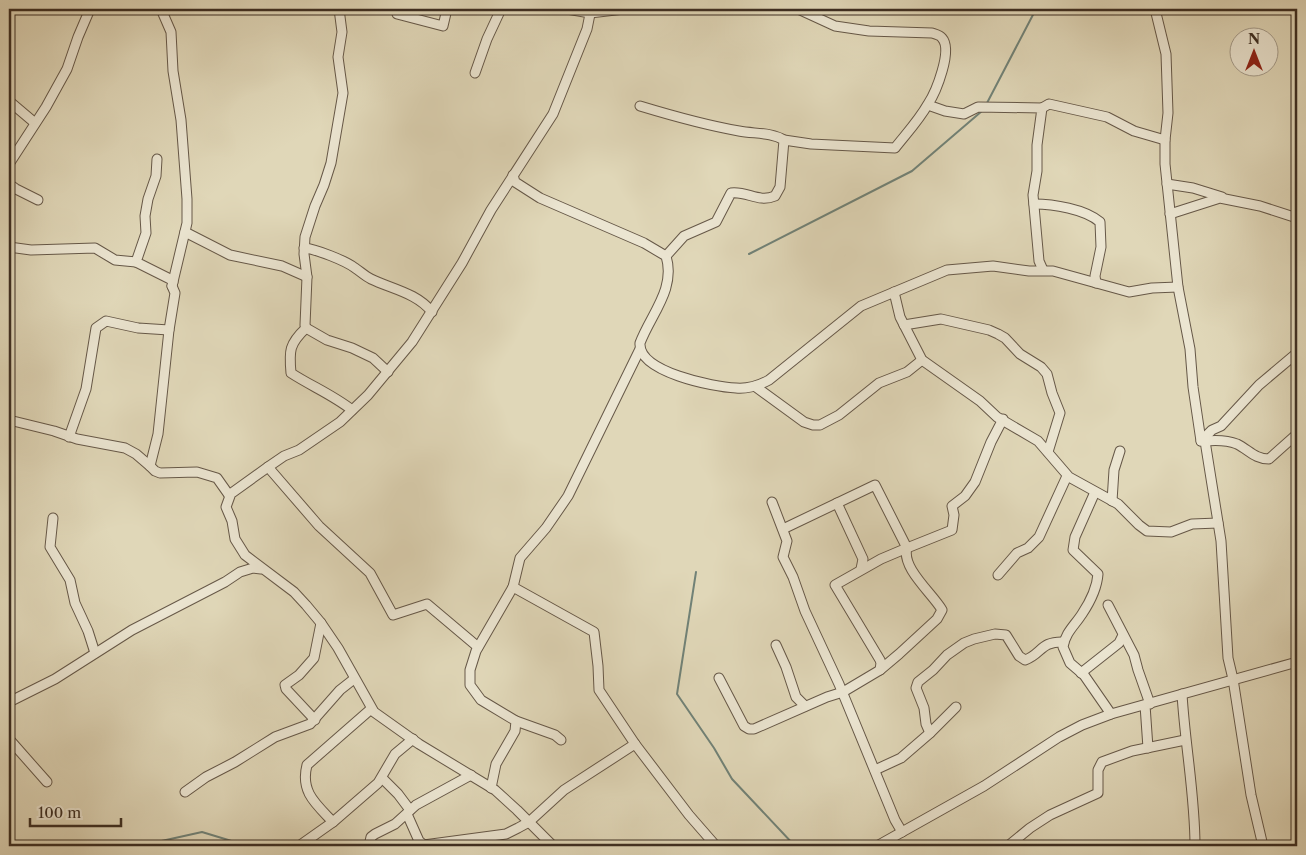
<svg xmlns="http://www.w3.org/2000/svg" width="1306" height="855" font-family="'Libre Caslon Text',serif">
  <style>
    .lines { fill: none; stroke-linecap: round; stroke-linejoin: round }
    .stream { stroke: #718277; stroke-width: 2 }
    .minor-casing { stroke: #665848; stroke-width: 11 }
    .minor { stroke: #ebe5d1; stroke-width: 9 }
  </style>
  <rect width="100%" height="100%" fill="#e0d7b8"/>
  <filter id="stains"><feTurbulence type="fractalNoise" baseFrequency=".004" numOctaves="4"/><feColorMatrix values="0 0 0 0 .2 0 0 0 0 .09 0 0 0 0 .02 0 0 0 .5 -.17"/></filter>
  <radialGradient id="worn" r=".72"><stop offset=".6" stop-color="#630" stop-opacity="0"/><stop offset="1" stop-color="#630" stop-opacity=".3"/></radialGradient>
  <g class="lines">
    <g class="stream">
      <path d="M987,103L1036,9"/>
      <path d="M749,254L912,171L982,111"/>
      <path d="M696,572L677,694L714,748L732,779L795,846"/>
      <path d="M139,846L202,832L248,846"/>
    </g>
    <defs>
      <g id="minor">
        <path d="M161,9L171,32L173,71L181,120L187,199V223L172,286"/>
        <path d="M396,9L397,14L443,26L447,9"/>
        <path d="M567,9L590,13L624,9"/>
        <path d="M1155,9L1166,54L1168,113L1165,140V164L1178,287L1190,349L1193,387L1201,441H1205L1221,541L1228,658L1233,679L1251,795L1263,846"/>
        <path d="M475,73L487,39L501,9"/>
        <path d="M9,101L35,123"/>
        <path d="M928,105L945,111L964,114L978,107L1042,108L1037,145V171L1033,195L1039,261L1043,270"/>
        <path d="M640,106C673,116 705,125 739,131C754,134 771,132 784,140L780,187L775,196C758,203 748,191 731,193L716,222L684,236L666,256"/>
        <path d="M1042,108L1049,104L1107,117L1134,131L1165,140"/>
        <path d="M784,140L811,144L895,148C906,134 919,120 928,104C936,92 953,50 942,38C940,35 935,34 932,33L869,31L835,26L798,9"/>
        <path d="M157,159L156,176L148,199L145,216L146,233L136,262L170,279L173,282L172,286L175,293L169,330L158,434L150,466L155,471L160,473L197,472L217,478L229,495"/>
        <path d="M9,164L46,107L67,69L78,37L90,9"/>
        <path d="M513,175L515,182L540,198L644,243L666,256C676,289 651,314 640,343C638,372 713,387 736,388C748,389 758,386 769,380L861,306L947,270L993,266L1029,271H1053L1129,292L1152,288L1178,287"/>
        <path d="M9,184L16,189L38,200"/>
        <path d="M1167,184L1193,188L1222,197"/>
        <path d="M1034,204C1053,204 1085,209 1100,222L1101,247L1095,276L1096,283"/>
        <path d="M1170,214L1220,198L1260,206L1297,218"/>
        <path d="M185,232L230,255L282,266L307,277"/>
        <path d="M9,247L31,250L95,248L115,260L136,262"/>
        <path d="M304,248C316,249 346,261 355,268C361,272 365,276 371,279C392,289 417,293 432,312"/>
        <path d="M894,292L900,317L922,360L980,401L997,417L1038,441L1069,477L1118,504L1139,525L1147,531L1171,532L1192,524L1218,523"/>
        <path d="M904,325L941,319L989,330L998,334L1005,338L1020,354L1041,367L1047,374L1052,393L1060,413L1048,452"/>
        <path d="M306,328L305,325L307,277L304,254L305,237L315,206L324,185L331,163L343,93L338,57L342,32L339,9"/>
        <path d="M306,328C289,344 289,351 291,373C311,386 333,395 352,410"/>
        <path d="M306,328L327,340L352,348L373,358L388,372"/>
        <path d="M756,387L804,422L813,425H820L839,415L879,383L907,372L922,360"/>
        <path d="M9,420L54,431L77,439L125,448L136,454L150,466"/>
        <path d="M69,437L86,389L96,328L106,321L138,328L169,330"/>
        <path d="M1201,441L1212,430L1221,426L1259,385L1297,353"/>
        <path d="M1205,441C1216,440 1227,440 1237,444C1249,450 1255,459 1269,459L1297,434"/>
        <path d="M268,467L319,526L370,573L393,615L427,604L478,647"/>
        <path d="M1095,492L1075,537L1073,550L1098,574C1097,588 1090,602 1082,614C1075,625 1065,633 1063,647L1070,663L1084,675L1111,714"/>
        <path d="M1112,501L1114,470L1120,451"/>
        <path d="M772,502L787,541L783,557L793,577L805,611L839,684L895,820L902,832"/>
        <path d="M837,503L863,559L861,569"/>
        <path d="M53,518L50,547L70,580L75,603L88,631L95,653"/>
        <path d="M783,529L875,485L907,548L881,559L835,585L880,660L881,663L880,670"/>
        <path d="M998,575L1017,553L1028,548L1039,537L1067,476"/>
        <path d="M513,587L594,632L598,666L599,690L635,744L689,815L716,846"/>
        <path d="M1108,605L1134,655L1138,670L1150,704"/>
        <path d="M776,645L786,667L796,697L805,706"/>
        <path d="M1081,673L1119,643L1123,635"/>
        <path d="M719,678L744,726L749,729H754L827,697L843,692L880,670L899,654L937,619L942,610C933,594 901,568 907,548L952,530L954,515L952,506L965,496L975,482L991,442L1003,419"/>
        <path d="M1182,694C1185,745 1195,795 1195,846"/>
        <path d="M9,702L55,679L132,630L225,582L240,572L253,568L261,569"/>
        <path d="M1145,705L1148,748"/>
        <path d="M315,720L286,689L285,685L299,675L314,658L321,623"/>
        <path d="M516,721L555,735L561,740"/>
        <path d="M930,733L926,724L924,708L916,688L918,682L933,670L947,655L964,643L974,639L995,634L1006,635L1019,656L1025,660C1042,654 1040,641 1064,642"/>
        <path d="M9,739L47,782"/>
        <path d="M875,770L901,758L930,733L956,707"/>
        <path d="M382,778L398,794L410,810"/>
        <path d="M491,788L496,764L515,731L516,721L481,700L470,685V670L476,651L513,587L520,558L546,528L568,496L640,349"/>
        <path d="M185,792L206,777L235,762L275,737L310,724L340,690L354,679"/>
        <path d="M407,814L419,841L425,846"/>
        <path d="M333,822C316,804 300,792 307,765L371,709"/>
        <path d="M424,845L506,834L518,828L529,822L564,790L635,744"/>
        <path d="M299,846L333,822L378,783L395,754L413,739"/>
        <path d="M369,846L371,837L375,834L395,824L416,805L471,775"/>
        <path d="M553,846L517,810L495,790L419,744L374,712L338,648L321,623L306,605L294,592L245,555L235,539L232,521L226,507L230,496L229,495L268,467L284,456L299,450L340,422L368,395L412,342L462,263L491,210L553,114L587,29L591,9"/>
        <path d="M877,846L984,786L1059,737L1082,725L1111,714L1297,662"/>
        <path d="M1008,846L1030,828L1050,815L1098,793V770L1102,762L1132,751L1185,740"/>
      </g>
    </defs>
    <use href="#minor" class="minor-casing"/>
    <use href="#minor" class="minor"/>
  </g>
  <rect width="1306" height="855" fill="none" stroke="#e0d7b8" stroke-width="30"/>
  <rect x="10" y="10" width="1286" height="835" fill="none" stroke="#3d2e22" stroke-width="2.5"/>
  <rect x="15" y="15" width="1276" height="825" fill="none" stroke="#3d2e22"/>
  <g transform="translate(1254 52)"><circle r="24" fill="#ebe5d1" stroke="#a59c8b"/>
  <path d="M0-4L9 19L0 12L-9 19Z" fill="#8f2418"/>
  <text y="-8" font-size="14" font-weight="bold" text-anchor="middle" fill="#3d2e22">N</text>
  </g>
  <path d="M30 818v8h91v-8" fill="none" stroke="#3d2e22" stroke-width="2.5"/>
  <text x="38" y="818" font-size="15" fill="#3d2e22" stroke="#ebe5d1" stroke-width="4" paint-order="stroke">100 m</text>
  <rect width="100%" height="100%" filter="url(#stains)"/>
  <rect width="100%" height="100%" fill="url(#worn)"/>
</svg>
